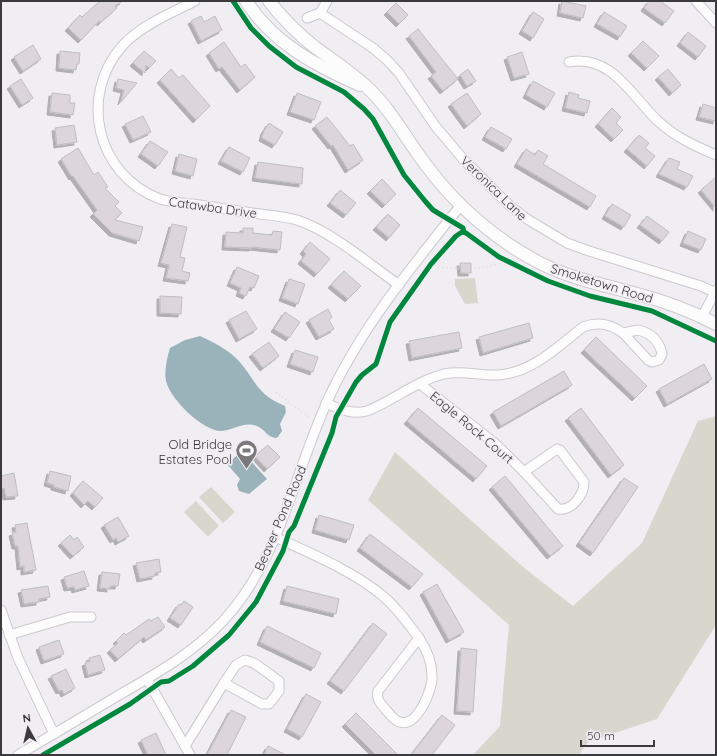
<svg xmlns="http://www.w3.org/2000/svg" width="717" height="756" font-family="Quicksand,sans-serif">
  <style>
    .green { fill: #d7d7ce }
    .water { fill: #9ab2b9 }
    .building { fill: #dcd5d9; stroke: #c0bdc0; filter: url(#shadow) }
    .lines { fill: none; stroke-linecap: round; stroke-linejoin: round }
    .minor-casing { stroke: #cac9cc; stroke-width: 11 }
    .major-casing { stroke: #cac9cc; stroke-width: 14 }
    .path { stroke: #dadada; stroke-width: 1.5; stroke-dasharray: 1 3; stroke-linecap: butt }
    .minor { stroke: #fdfcfd; stroke-width: 9 }
    .major { stroke: #fdfcfd; stroke-width: 12 }
    .cycleway-casing { stroke: #f2edf4; stroke-width: 8 }
    .cycleway { stroke: #00873e; stroke-width: 5 }
    .labels { text-anchor: middle; dominant-baseline: central; stroke-width: 3.5; stroke-linejoin: round; paint-order: stroke }
    .street-label { font-size: 13px; fill: #3b3a3c; stroke: #f2edf4 }
    .poi-label { font-size: 13px; fill: #3b3a3c; stroke: #f2edf4; text-anchor: end }
  </style>
  <defs>
    <filter id="shadow"><feDropShadow dx="-3" dy="3" stdDeviation="0" flood-color="#0004"/></filter>
  </defs>
  <rect width="100%" height="100%" fill="#f1eef3"/>
  <g class="green">
    <path d="M475,278L478,303L465,304L455,286V279Z"/>
    <path d="M716,416V625L657,719L588,742L579,755H473L500,726L509,625L368,500L395,452L523,567L573,606L642,543L698,421Z"/>
    <path d="M211,487L235,512L223,523L199,497Z"/>
    <path d="M196,501L219,526L208,537L184,512Z"/>
  </g>
  <g class="water">
    <path d="M200,336C213,342 227,349 237,359C256,379 255,394 285,406L286,412L280,424L282,431L277,438C267,438 265,429 257,426C244,421 232,431 220,431C202,430 170,399 166,381C164,371 167,358 170,348L185,340Z"/>
    <path d="M242,451L267,479L249,494L239,491L237,485L240,479L227,464Z"/>
  </g>
  <g class="building">
    <path d="M100,1H123L115,6L117,8L100,23L99,21L81,40L68,28L80,15L82,17Z"/>
    <path d="M562,1L586,6L583,18L560,13Z"/>
    <path d="M649,1H660L674,11L665,23L644,8Z"/>
    <path d="M396,3L408,15L399,24L387,12Z"/>
    <path d="M533,12L544,19L533,38L522,31Z"/>
    <path d="M604,12L627,26L620,37L597,24Z"/>
    <path d="M201,16L204,22L215,16L222,30L201,41L191,21Z"/>
    <path d="M418,29L458,79L443,91L431,76L436,72L409,36Z"/>
    <path d="M688,32L706,46L698,57L680,43Z"/>
    <path d="M643,41L659,56L647,68L631,53Z"/>
    <path d="M224,42L241,67L245,64L255,77L240,90L222,67L219,69L209,53Z"/>
    <path d="M33,45L41,59L23,71L14,57Z"/>
    <path d="M60,51L80,53L79,64H77L76,70L59,68Z"/>
    <path d="M144,51L156,61L149,68L146,65L145,73L133,63Z"/>
    <path d="M522,52L529,74L514,78L507,57Z"/>
    <path d="M171,69L179,78L183,75L210,106L196,120L160,80Z"/>
    <path d="M468,69L476,81L467,86L460,75Z"/>
    <path d="M668,69L681,85L672,93L658,77Z"/>
    <path d="M21,79L33,98L22,105L10,86Z"/>
    <path d="M118,79L137,83L121,102L124,90L116,88Z"/>
    <path d="M533,81L555,93L547,107L526,95Z"/>
    <path d="M569,92L579,95L578,98L590,101L587,113L565,108Z"/>
    <path d="M52,93L70,95V103H75L73,115L50,112Z"/>
    <path d="M297,93L321,102L314,120L290,112Z"/>
    <path d="M467,93L481,114L467,126L451,104Z"/>
    <path d="M703,104L716,108V121L699,117Z"/>
    <path d="M612,108L621,117L616,123L623,130L614,139L598,124Z"/>
    <path d="M143,116L151,132L133,140L125,124Z"/>
    <path d="M327,117L350,146L353,144L363,160L348,170L333,145L331,146L315,126Z"/>
    <path d="M269,123L283,132L275,145L262,138L264,131Z"/>
    <path d="M74,125L77,142L57,145L55,128Z"/>
    <path d="M491,127L512,139L506,149L485,137Z"/>
    <path d="M639,135L649,143L645,148L655,156L647,166L627,149Z"/>
    <path d="M150,141L168,152L158,166L141,154Z"/>
    <path d="M229,147L250,158L243,172L221,161Z"/>
    <path d="M78,148L94,175L98,172L108,187L105,188L119,202L115,206L122,213L115,220L143,227L139,241L112,233L93,214L97,210L73,176L72,177L61,159Z"/>
    <path d="M526,149L535,155L538,150L548,156L543,164L596,196L590,207L517,164Z"/>
    <path d="M179,154L197,159L193,176L175,171Z"/>
    <path d="M669,158L680,162L677,169L693,176L687,187L659,174Z"/>
    <path d="M258,162L303,168L302,184L255,178Z"/>
    <path d="M716,177V208L701,190Z"/>
    <path d="M382,179L396,194L385,205L370,191Z"/>
    <path d="M340,190L356,203L346,215L330,203Z"/>
    <path d="M612,204L631,215L624,227L605,216Z"/>
    <path d="M388,214L400,225L389,238L376,227Z"/>
    <path d="M647,216L669,232L662,241L640,225Z"/>
    <path d="M172,224L187,227L180,257L185,258L182,271L190,273L188,281L166,278L169,265L161,263Z"/>
    <path d="M243,228H253V233L272,235L273,231L282,232L280,250L252,247V248L225,247L226,232L243,233Z"/>
    <path d="M688,231L706,239L701,250L683,243Z"/>
    <path d="M310,242L330,259L317,274L301,261L306,254L303,251Z"/>
    <path d="M460,263H471V273H461Z"/>
    <path d="M237,267L259,276L254,288L250,287L246,296L239,293L241,288L230,283Z"/>
    <path d="M344,271L361,286L348,299L331,285Z"/>
    <path d="M289,279L305,284L298,304L282,298Z"/>
    <path d="M160,296L182,297L181,314L160,313Z"/>
    <path d="M328,309L332,317L329,320L334,329L319,337L309,320Z"/>
    <path d="M246,311L257,329L239,339L229,320Z"/>
    <path d="M285,312L300,322L289,338L274,329Z"/>
    <path d="M529,323L533,338L483,353L479,337Z"/>
    <path d="M459,332L462,348L412,358L409,341Z"/>
    <path d="M596,337L647,386L635,398L584,350Z"/>
    <path d="M269,342L279,356L263,368L252,354Z"/>
    <path d="M295,350L318,357L313,372L290,364Z"/>
    <path d="M704,364L712,379L667,404L659,389Z"/>
    <path d="M564,371L572,385L501,426L493,412Z"/>
    <path d="M418,408L487,466L476,479L407,421Z"/>
    <path d="M581,408L624,465L611,475L568,418Z"/>
    <path d="M268,445L280,457L267,469L255,456Z"/>
    <path d="M50,471L71,476L68,491L54,487V485L47,483Z"/>
    <path d="M14,473L18,496L6,497L4,488L1,489V476Z"/>
    <path d="M505,476L563,546L550,556L492,487Z"/>
    <path d="M624,478L638,487L593,553L579,543Z"/>
    <path d="M83,481L103,498L95,507L88,501L84,505L73,493Z"/>
    <path d="M319,515L354,525L349,540L315,530Z"/>
    <path d="M118,517L129,536L118,542L116,538L113,540L104,525Z"/>
    <path d="M27,523L36,570L24,572V566L20,567L18,546H15L12,533L16,532L15,525Z"/>
    <path d="M370,534L423,574L412,587L360,548Z"/>
    <path d="M70,535L74,540L77,537L84,547L73,556L61,543Z"/>
    <path d="M159,559L161,572L155,573V576L140,579L136,563Z"/>
    <path d="M84,571L89,586L75,590L74,587L67,588L64,577Z"/>
    <path d="M102,572L120,574L118,586H110V589L100,588Z"/>
    <path d="M437,584L464,632L449,640L423,592Z"/>
    <path d="M48,586L50,597L39,599V602L24,604L21,590Z"/>
    <path d="M287,586L339,599L336,614L283,601Z"/>
    <path d="M184,601L193,607L181,625L170,618L179,604L181,605Z"/>
    <path d="M158,617L165,627L146,640L144,637L118,659L110,650L118,643L116,641L124,633L126,635L149,619L151,621Z"/>
    <path d="M373,623L387,634L344,691L330,681Z"/>
    <path d="M267,626L321,653L314,668L260,642Z"/>
    <path d="M59,640L64,654L44,661L39,647Z"/>
    <path d="M461,648L477,650L473,712L457,711Z"/>
    <path d="M100,655L105,670L88,675L85,663L90,661L89,658Z"/>
    <path d="M66,669L75,688L64,694L62,690L59,691L51,676Z"/>
    <path d="M306,694L321,702L302,737L287,729Z"/>
    <path d="M231,710L246,717L227,755H207Z"/>
    <path d="M356,713L398,755H376L345,724Z"/>
    <path d="M442,715L455,725L432,755H411Z"/>
    <path d="M156,733L166,755H148L141,740Z"/>
    <path d="M268,746L286,755H264Z"/>
  </g>
  <g class="lines">
    <defs>
      <g id="minor">
        <path d="M195,1C171,13 142,25 123,45C78,95 96,175 160,199C170,202 182,203 193,204C213,207 232,210 252,213C267,215 283,216 297,220C331,231 369,264 399,285"/>
        <path d="M696,1L716,23"/>
        <path d="M320,13L373,48L387,60L399,73L436,127L464,160L509,205L527,219L567,243L589,251L701,286L716,293"/>
        <path d="M307,18L320,13L327,1"/>
        <path d="M569,62C612,54 632,97 658,121C675,137 695,146 716,155"/>
        <path d="M702,317L716,290"/>
        <path d="M638,330C651,333 659,340 662,354L659,360L652,362L648,360L623,333Z"/>
        <path d="M420,384L497,445L524,472"/>
        <path d="M326,403C340,409 352,415 367,411C393,401 416,381 444,374C462,370 481,376 499,375C533,372 557,347 583,327C598,321 610,324 623,333"/>
        <path d="M557,449L560,450L584,482C584,495 572,511 558,509L524,472Z"/>
        <path d="M275,537C310,553 353,571 383,596C397,608 408,623 419,638"/>
        <path d="M1,610L18,658L54,734"/>
        <path d="M9,635L70,617H91"/>
        <path d="M419,638C427,650 432,662 432,676C433,689 417,728 400,722C394,721 390,714 386,710C381,704 376,700 378,691Z"/>
        <path d="M245,660L254,663L279,681V691L269,704H262L224,683L236,665Z"/>
        <path d="M147,679L190,755"/>
        <path d="M185,746L224,683"/>
        <path d="M18,755C52,735 86,715 119,695C156,674 193,653 223,621C282,558 295,467 332,391C365,323 414,264 461,205"/>
      </g>
      <g id="major">
        <path d="M246,1C273,43 316,66 360,85"/>
        <path d="M269,1C283,19 298,34 316,48C334,61 352,73 368,88C392,111 406,139 426,165C455,205 498,242 542,264C572,279 605,285 637,294C664,301 691,311 716,324"/>
      </g>
    </defs>
    <use href="#minor" class="minor-casing"/>
    <use href="#major" class="major-casing"/>
    <g class="path">
      <path d="M431,264C445,271 493,270 505,260"/>
      <path d="M466,268V279"/>
      <path d="M276,392L309,417"/>
    </g>
    <use href="#minor" class="minor"/>
    <use href="#major" class="major"/>
    <defs>
      <g id="cycleway">
        <path d="M233,1L251,28L269,46L296,67L344,92L364,109L373,119L404,175L425,201L433,210L463,228L464,232"/>
        <path d="M43,755L130,704L161,682L169,681L193,666L229,635L256,602L283,551L289,532L294,526L332,433L336,417L356,382L362,375L376,364L390,322L431,264L456,236L462,232L466,233L499,257L548,281L590,296L652,311L716,341"/>
      </g>
    </defs>
    <use href="#cycleway" class="cycleway-casing"/>
    <use href="#cycleway" class="cycleway"/>
  </g>
  <defs>
    <symbol id="stadium-pin" viewBox="-11 -11 22 30"><path d="M0 17L-7.5 6A9.5 9.5 0 1 1 7.5 6Z" fill="#7b797c" stroke="#f2edf4"/><path d="M0-5a6.5 5 0 1 0 0 10a6.5 5 0 1 0 0-10ZM-3.5-1.8h7v3.6h-7Z" fill="#fff"/></symbol>
  </defs>
  <g fill-rule="evenodd">
    <use href="#stadium-pin" x="234" y="438" width="25" height="34"/>
  </g>
  <g class="labels">
    <g class="street-label">
      <text transform="translate(494 188) rotate(44)">Veronica Lane</text>
      <text transform="translate(213 207) rotate(8)">Catawba Drive</text>
      <text transform="translate(602 283) rotate(17)">Smoketown Road</text>
      <text transform="translate(472 427) rotate(40)">Eagle Rock Court</text>
      <text transform="translate(280 518) rotate(-67)">Beaver Pond Road</text>
    </g>
    <g class="poi-label">
      <text x="232" y="444">Old Bridge<tspan x="232" dy="15">Estates Pool</tspan></text>
    </g>
  </g>
  <rect width="717" height="756" fill="none" stroke="#3b3a3c" stroke-width="4"/>
  <g transform="translate(28 728) rotate(352)" stroke="#f2edf4" stroke-width="3" paint-order="stroke">
  <path d="M0-3L7 15L0 10L-7 15Z" fill="#3b3a3c"/>
  <text y="-6" font-size="11" font-weight="bold" text-anchor="middle" fill="#3b3a3c">N</text>
  </g>
  <path d="M581 740v6h73v-6" fill="none" stroke="#3b3a3c" stroke-width="2"/>
  <text x="587" y="740" font-size="12" fill="#3b3a3c" stroke="#f2edf4" stroke-width="3" paint-order="stroke">50 m</text>
</svg>
